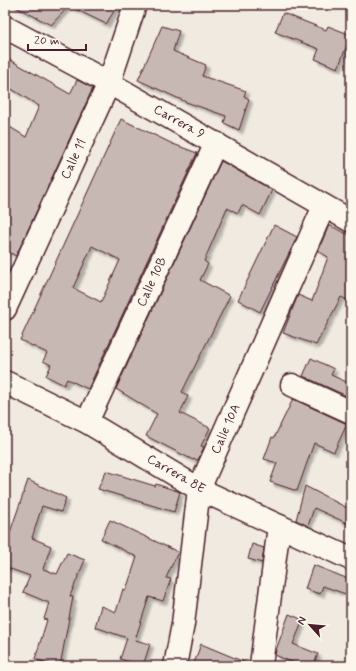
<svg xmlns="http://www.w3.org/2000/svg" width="356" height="671" font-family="Mynerve,sans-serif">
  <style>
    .building { fill: #c8b8b3; stroke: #4a1f2b; fill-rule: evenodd; filter: url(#shadow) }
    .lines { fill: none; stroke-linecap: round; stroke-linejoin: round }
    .minor-casing { stroke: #4a1f2b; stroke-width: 25 }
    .minor { stroke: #fbf7ec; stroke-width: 22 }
    .labels { text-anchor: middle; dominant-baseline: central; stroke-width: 4; stroke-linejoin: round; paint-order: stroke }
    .street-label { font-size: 13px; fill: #4a1f2b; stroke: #fbf7ec }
  </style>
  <defs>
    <filter id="shadow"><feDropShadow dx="3.5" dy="3.5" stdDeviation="1" flood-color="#0004"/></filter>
  </defs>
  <rect width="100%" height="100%" fill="#f0eae0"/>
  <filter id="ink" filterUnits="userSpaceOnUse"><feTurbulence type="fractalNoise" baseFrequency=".025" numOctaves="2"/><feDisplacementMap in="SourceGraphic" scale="8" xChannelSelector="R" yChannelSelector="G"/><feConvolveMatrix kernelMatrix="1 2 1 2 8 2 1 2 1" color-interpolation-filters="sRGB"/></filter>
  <g filter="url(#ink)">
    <g class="building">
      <path d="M12,5H118L106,24L69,6L51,25Z"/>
      <path d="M283,13L326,30L328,26L351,35L338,68L315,59L319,49L275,32Z"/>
      <path d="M162,26L179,31L173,51L206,65L202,76L246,91L244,96L249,99L239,130L224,123L226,116L186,102L138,80Z"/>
      <path d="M5,57L70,94L77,80L93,88L16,256L5,250V124L26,137L39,106L5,85Z"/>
      <path d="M121,119L173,144L197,153L88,389L67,379L64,385L46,376L51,365L43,361L47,353L20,340ZM92,246L120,260L101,302L73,288Z"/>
      <path d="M221,161L272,190L260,215L242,205L238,213L227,208L204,261L208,264L200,280L230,296L182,392L188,396L180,413L210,428L201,446L204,447L198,460L194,459L193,460L146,436L157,414L116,389Z"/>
      <path d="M274,225L297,237L260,312L238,300Z"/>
      <path d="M329,225L351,236V302L341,297L316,345L283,333L298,295L312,301L328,257L318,251Z"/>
      <path d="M311,358L334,369L331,375L351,384V398L303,376Z"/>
      <path d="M293,399L347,424L334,452L314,443L297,491L270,482L277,463L264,459L272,437L274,438Z"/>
      <path d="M106,471L155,486L156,484L180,492L174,512L98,489Z"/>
      <path d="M28,480L66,498L61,512L42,506L32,538L51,546L43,569L57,574L67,553L85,560L70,596L73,597L60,666H56L35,659L47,620L44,619L49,603L23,592L30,576L5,567V547Z"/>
      <path d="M305,486L351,510V525L314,508L308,526L296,520Z"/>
      <path d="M110,520L178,552L166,578L171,579L163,601L149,597L135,640L150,644L143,666L120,659L127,638L95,627L101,606L116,612L123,589L126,590L137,557L101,539Z"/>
      <path d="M252,544L264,548L262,563L248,559Z"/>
      <path d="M313,565L351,580V596L323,586L320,594L305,589Z"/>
      <path d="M289,614L301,619V625L293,644L318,654L313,666H301L275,655L276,650Z"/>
      <path d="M201,644L249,664V666H193Z"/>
    </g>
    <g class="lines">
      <defs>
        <g id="minor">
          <path d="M5,27L109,83L351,221"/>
          <path d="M5,309L109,83L135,5"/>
          <path d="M5,382L87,422L199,489L351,559"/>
          <path d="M292,385L351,412"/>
          <path d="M87,422L216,143"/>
          <path d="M261,665L279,526"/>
          <path d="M175,666L183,624L199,489L324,206"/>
        </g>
      </defs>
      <use href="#minor" class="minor-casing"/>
      <use href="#minor" class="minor"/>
    </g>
  </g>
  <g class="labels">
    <g class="street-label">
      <text transform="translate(179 122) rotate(29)">Carrera 9</text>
      <text transform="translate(74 159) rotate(-65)">Calle 11</text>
      <text transform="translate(152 282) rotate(-65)">Calle 10B</text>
      <text transform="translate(226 429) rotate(-66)">Calle 10A</text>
      <text transform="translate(176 474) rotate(30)">Carrera 8E</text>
    </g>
  </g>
  <rect width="356" height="671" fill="none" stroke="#fbf7ec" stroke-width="20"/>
  <rect x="10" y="10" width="336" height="651" fill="none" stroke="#4a1f2b" stroke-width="1.5" filter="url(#ink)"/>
  <g transform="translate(310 625) rotate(297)" stroke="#fbf7ec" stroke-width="3" paint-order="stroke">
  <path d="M0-3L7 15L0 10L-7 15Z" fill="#4a1f2b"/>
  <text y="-6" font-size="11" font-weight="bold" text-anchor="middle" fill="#4a1f2b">N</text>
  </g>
  <path d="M28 44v6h58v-6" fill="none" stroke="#4a1f2b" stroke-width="2"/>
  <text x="34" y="44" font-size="12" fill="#4a1f2b" stroke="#fbf7ec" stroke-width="3" paint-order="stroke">20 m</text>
</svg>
